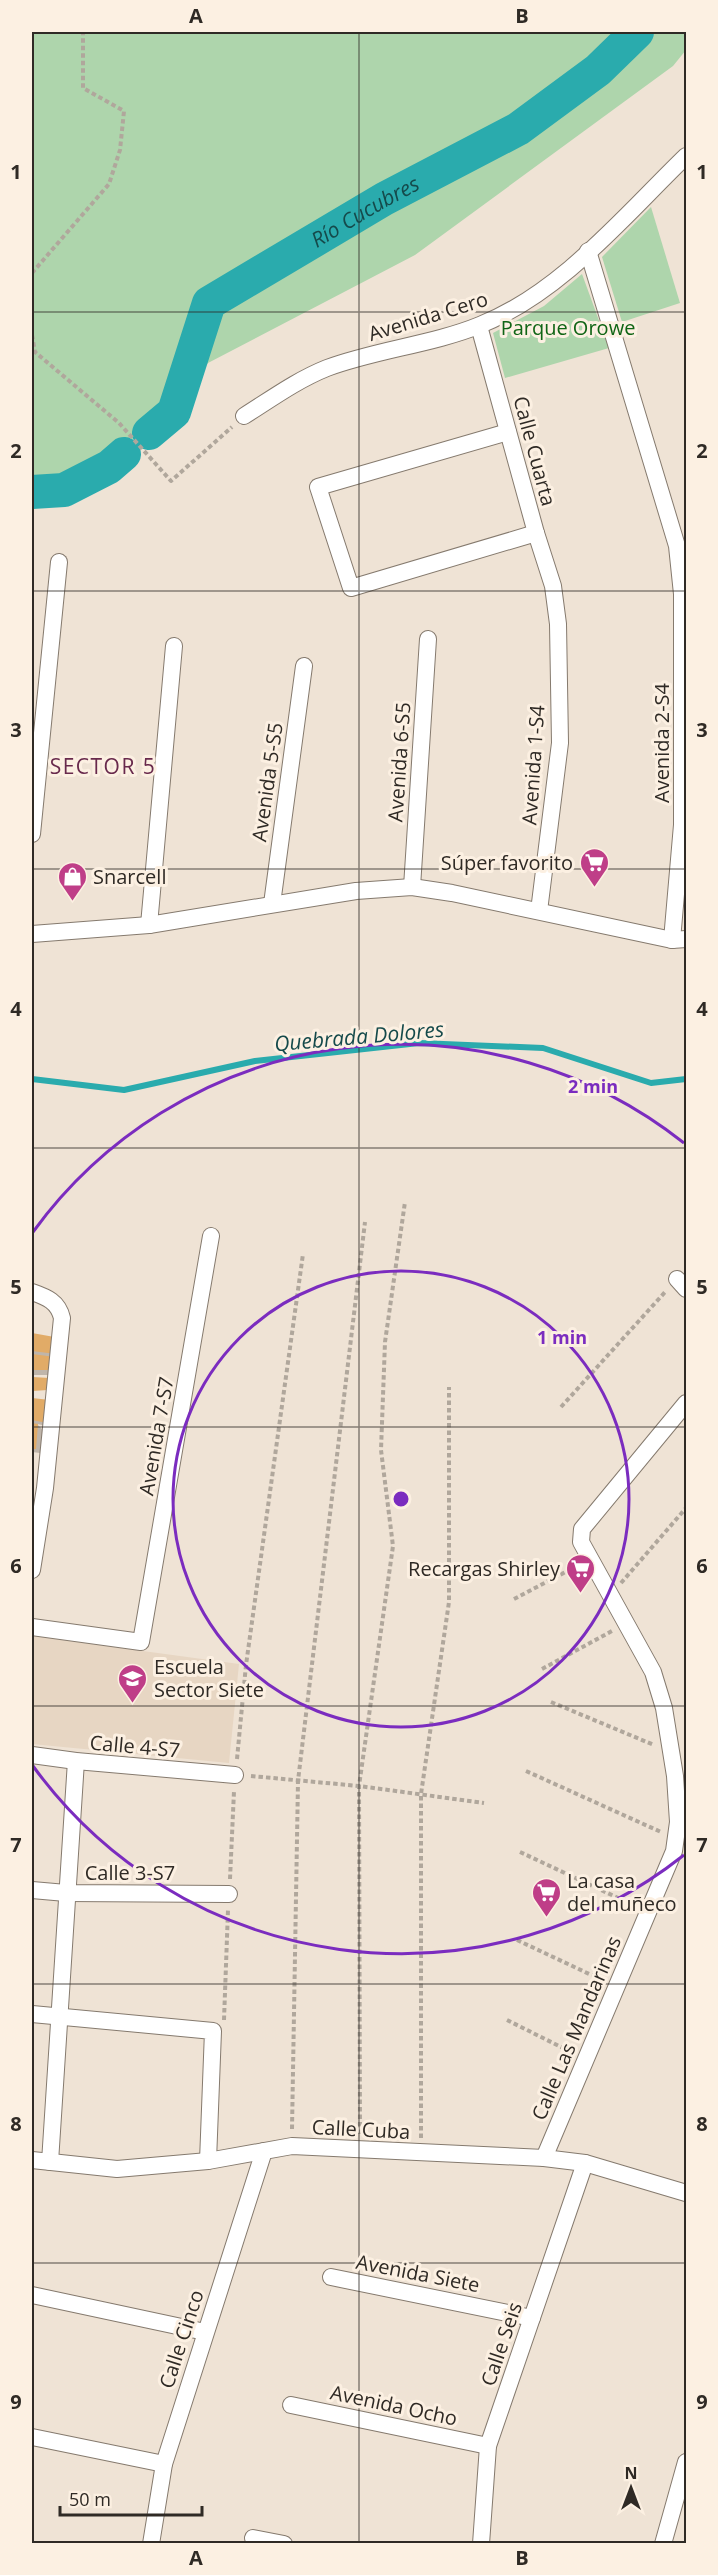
<svg xmlns="http://www.w3.org/2000/svg" width="718" height="2575" font-family="'Open Sans',sans-serif">
  <style>
    .built { fill: #e7d6c3 }
    .green { fill: #aed5ac }
    .shadow { fill: #0003 }
    .lines { fill: none; stroke-linecap: round; stroke-linejoin: round }
    .stream { stroke: #2aabad; stroke-width: 6 }
    .river { stroke: #2aabad; stroke-width: 34 }
    .building { fill: #e1ab67 }
    .minor-casing { stroke: #857a6e; stroke-width: 18 }
    .path { stroke: #b0a79c; stroke-width: 4; stroke-dasharray: 4.5 3; stroke-linecap: butt }
    .minor { stroke: #fff; stroke-width: 16 }
    .grid { fill: none; stroke: #2f2a25; stroke-width: 1.5; stroke-opacity: 0.55 }
    .ring { fill: none; stroke: #7b2cbf; stroke-width: 3 }
    .labels { text-anchor: middle; dominant-baseline: central; stroke-width: 6; stroke-linejoin: round; paint-order: stroke }
    .street-label { font-size: 20px; fill: #2f2a25; stroke: #fcf0e2 }
    .park-label { font-size: 20px; fill: #106515; stroke: #fcf0e2 }
    .poi-label { font-size: 20px; fill: #2f2a25; stroke: #fcf0e2; text-anchor: start }
    .water-label { font-size: 21px; font-style: italic; fill: #154a4b; stroke: #fcf0e2 }
    .neighbourhood-label { font-size: 21px; letter-spacing: 1.5px; fill: #68294c; stroke: #fcf0e2 }
    .centre { fill: #7b2cbf; stroke: #fcf0e2; stroke-width: 3 }
    .ring-label { font-size: 18px; text-anchor: middle; font-weight: bold; fill: #7b2cbf; stroke: #fcf0e2; stroke-width: 6; stroke-linejoin: round; paint-order: stroke }
    .neatline { fill: none; stroke: #2f2a25; stroke-width: 2 }
    .grid-label { font-size: 20px; text-anchor: middle; font-weight: bold; fill: #2f2a25 }
  </style>
  <rect width="100%" height="100%" fill="#efe3d5"/>
  <path class="built" d="M32,1636L239,1664L229,1763L32,1744Z"/>
  <g class="green">
    <path d="M32,32H686V50L673,66L415,255L208,363L170,407L105,463L66,478L32,479Z"/>
    <path d="M651,207L680,303L622,322L602,257Z"/>
    <path d="M582,274L609,348L505,378L493,333L544,306Z"/>
  </g>
  <g class="shadow">
    <path d="M32,1334L59,1340L58,1375H32Z"/>
    <path d="M32,1399L49,1402L52,1427L37,1424L43,1430L40,1453L32,1452Z"/>
  </g>
  <g class="lines">
    <path class="stream" d="M32,1079L124,1090L255,1061L419,1043L543,1048L651,1083L686,1079"/>
    <g class="river">
      <path id="s1" d="M149,433L174,412L209,303L384,199L518,129L598,70L637,32"/>
      <path d="M32,492L64,490L109,467L124,454"/>
    </g>
  </g>
  <g class="building">
    <path d="M32,1333L60,1338L56,1354L32,1351Z"/>
    <path d="M32,1354L55,1357L54,1370H32Z"/>
    <path d="M32,1377L50,1378L48,1390L32,1391Z"/>
    <path d="M32,1398L50,1400L47,1423L32,1420Z"/>
    <path d="M32,1423L38,1424L36,1449H32Z"/>
  </g>
  <g class="lines">
    <defs>
      <g id="minor">
        <path d="M588,251L677,546L682,594V825L672,940"/>
        <path d="M479,326L536,533L553,586L558,624L560,743L539,911"/>
        <path d="M244,416C271,399 297,380 327,368C375,350 434,344 480,325C561,293 625,215 686,156"/>
        <path d="M508,432L318,487L351,588L536,533"/>
        <path d="M32,834L59,562"/>
        <path d="M412,887L428,639"/>
        <path d="M272,904L304,666"/>
        <path d="M149,925L174,646"/>
        <path d="M32,934L149,925L356,891L412,887L452,893L672,940L686,939"/>
        <path d="M677,1279L686,1289"/>
        <path d="M32,1292C46,1297 58,1301 62,1318L45,1488L32,1570"/>
        <path d="M32,1627L141,1642L211,1236"/>
        <path d="M32,1755L76,1761L235,1775"/>
        <path d="M32,1890L66,1893L229,1894"/>
        <path d="M32,2014L213,2031L208,2161"/>
        <path d="M544,2158L674,1851L678,1822L675,1776L664,1708L653,1672L581,1542L582,1529L686,1403"/>
        <path d="M32,2160L117,2169L208,2161L292,2146L544,2158L585,2163L686,2193"/>
        <path d="M50,2162L76,1761"/>
        <path d="M331,2277L532,2318"/>
        <path d="M32,2295L205,2332"/>
        <path d="M291,2405L488,2446"/>
        <path d="M32,2437L164,2464"/>
        <path d="M253,2538L284,2544"/>
        <path d="M151,2544L164,2464L264,2151"/>
        <path d="M481,2544L488,2446L585,2163"/>
        <path d="M663,2544L686,2462"/>
      </g>
    </defs>
    <use href="#minor" class="minor-casing"/>
    <g class="path">
      <path d="M32,273L109,184L120,150L124,111L83,88V32"/>
      <path d="M32,335L35,352L119,423L171,481L232,427"/>
      <path d="M561,1407L666,1291"/>
      <path d="M621,1583L686,1508"/>
      <path d="M514,1599L577,1566"/>
      <path d="M542,1669L612,1631"/>
      <path d="M551,1702L654,1745"/>
      <path d="M237,1759L246,1665L303,1254"/>
      <path d="M526,1771L661,1832"/>
      <path d="M251,1776L359,1786L484,1803"/>
      <path d="M520,1852L633,1905"/>
      <path d="M230,1879L234,1791"/>
      <path d="M517,1940L602,1980"/>
      <path d="M224,2020L228,1910"/>
      <path d="M507,2020L571,2052"/>
      <path d="M292,2129L298,1781L365,1222"/>
      <path d="M360,2134L359,1786L393,1546L381,1450L385,1342L405,1202"/>
      <path d="M421,2138V1794L449,1602V1387"/>
    </g>
    <use href="#minor" class="minor"/>
  </g>
  <path class="grid" d="M359,32V2544M32,312H686M32,591H686M32,869H686M32,1148H686M32,1427H686M32,1706H686M32,1984H686M32,2263H686"/>
  <g class="ring">
    <circle cx="401" cy="1499" r="228"/>
    <path d="M684 1855A455 455 0 0 1 33 1766M33 1232A455 455 0 0 1 684 1143"/>
  </g>
  <defs>
    <symbol id="supermarket-pin" viewBox="-11 -11 22 30"><path d="M0 17L-7.5 6A9.5 9.5 0 1 1 7.5 6Z" fill="#bf3e88" stroke="#fcf0e2"/><path d="M-6-5.5h2.5l.6 2H6L4.5 2H-2.5L-4.4-4H-6ZM-1.5 3.2a1.3 1.3 0 1 0 .1 0ZM3 3.2a1.3 1.3 0 1 0 .1 0Z" fill="#fff"/></symbol>
    <symbol id="shop-pin" viewBox="-11 -11 22 30"><path d="M0 17L-7.5 6A9.5 9.5 0 1 1 7.5 6Z" fill="#bf3e88" stroke="#fcf0e2"/><path d="M-5-2.5h2.3a2.7 3.5 0 0 1 5.4 0H5L5.5 6h-11ZM-1.5-2.5h3a1.5 2.3 0 0 0-3 0Z" fill="#fff"/></symbol>
    <symbol id="school-pin" viewBox="-11 -11 22 30"><path d="M0 17L-7.5 6A9.5 9.5 0 1 1 7.5 6Z" fill="#bf3e88" stroke="#fcf0e2"/><path d="M0-5L7-2L0 1L-7-2ZM-4 1L0 2.5L4 1V4Q0 6-4 4Z" fill="#fff"/></symbol>
  </defs>
  <g fill-rule="evenodd">
    <use href="#supermarket-pin" x="578" y="846" width="33" height="45"/>
    <use href="#shop-pin" x="56" y="860" width="33" height="45"/>
    <use href="#supermarket-pin" x="564" y="1552" width="33" height="45"/>
    <use href="#school-pin" x="116" y="1662" width="33" height="45"/>
    <use href="#supermarket-pin" x="530" y="1876" width="33" height="45"/>
  </g>
  <g class="labels">
    <g class="street-label">
      <text transform="translate(428 316) rotate(-17)">Avenida Cero</text>
      <text transform="translate(535 451) rotate(75)">Calle Cuarta</text>
      <text transform="translate(661 743) rotate(-90)">Avenida 2-S4</text>
      <text transform="translate(399 762) rotate(-86)">Avenida 6-S5</text>
      <text transform="translate(533 765) rotate(-86)">Avenida 1-S4</text>
      <text transform="translate(267 782) rotate(-82)">Avenida 5-S5</text>
      <text transform="translate(156 1436) rotate(-80)">Avenida 7-S7</text>
      <text transform="translate(135 1746) rotate(5)">Calle 4-S7</text>
      <text x="130" y="1872">Calle 3-S7</text>
      <text transform="translate(576 2028) rotate(-67)">Calle Las Mandarinas</text>
      <text transform="translate(361 2129) rotate(3)">Calle Cuba</text>
      <text transform="translate(418 2273) rotate(11)">Avenida Siete</text>
      <text transform="translate(181 2339) rotate(-72)">Calle Cinco</text>
      <text transform="translate(501 2344) rotate(-71)">Calle Seis</text>
      <text transform="translate(394 2405) rotate(12)">Avenida Ocho</text>
    </g>
    <g class="park-label">
      <text x="568" y="327">Parque Orowe</text>
    </g>
    <g class="poi-label">
      <text x="573" y="862" text-anchor="end">Súper favorito</text>
      <text x="93" y="876">Snarcell</text>
      <text x="560" y="1568" text-anchor="end">Recargas Shirley</text>
      <text x="154" y="1666">Escuela<tspan x="154" dy="23">Sector Siete</tspan></text>
      <text x="567" y="1880">La casa<tspan x="567" dy="23">del muñeco</tspan></text>
    </g>
    <g class="water-label">
      <text stroke="none"><textPath href="#s1" startOffset="328">Río Cucubres</textPath></text>
      <text transform="translate(359 1036) rotate(-5)">Quebrada Dolores</text>
    </g>
    <g class="neighbourhood-label">
      <text x="103" y="766">SECTOR 5</text>
    </g>
  </g>
  <circle cx="401" cy="1499" r="9" class="centre"/>
  <g class="ring-label">
    <text x="593" y="1093">2 min</text>
    <text x="562" y="1344">1 min</text>
  </g>
  <rect width="718" height="2575" fill="none" stroke="#fcf0e2" stroke-width="66"/>
  <g transform="translate(631 2488)" stroke="#fcf0e2" stroke-width="4.5" paint-order="stroke">
  <path d="M0-4.5L10 22L0 15L-10 22Z" fill="#2f2a25"/>
  <text y="-9" font-size="16" font-weight="bold" text-anchor="middle" fill="#2f2a25">N</text>
  </g>
  <path d="M60 2506v9h142v-9" fill="none" stroke="#2f2a25" stroke-width="3"/>
  <text x="69" y="2506" font-size="18" fill="#2f2a25" stroke="#fcf0e2" stroke-width="4.5" paint-order="stroke">50 m</text>
  <rect x="33" y="33" width="652" height="2509" class="neatline"/>
  <g class="grid-label">
    <text x="196" y="23">A</text>
    <text x="522" y="23">B</text>
    <text x="16" y="179">1</text>
    <text x="702" y="179">1</text>
    <text x="16" y="458">2</text>
    <text x="702" y="458">2</text>
    <text x="16" y="737">3</text>
    <text x="702" y="737">3</text>
    <text x="16" y="1016">4</text>
    <text x="702" y="1016">4</text>
    <text x="16" y="1294">5</text>
    <text x="702" y="1294">5</text>
    <text x="16" y="1573">6</text>
    <text x="702" y="1573">6</text>
    <text x="16" y="1852">7</text>
    <text x="702" y="1852">7</text>
    <text x="16" y="2131">8</text>
    <text x="702" y="2131">8</text>
    <text x="16" y="2409">9</text>
    <text x="702" y="2409">9</text>
    <text x="196" y="2565">A</text>
    <text x="522" y="2565">B</text>
  </g>
</svg>
